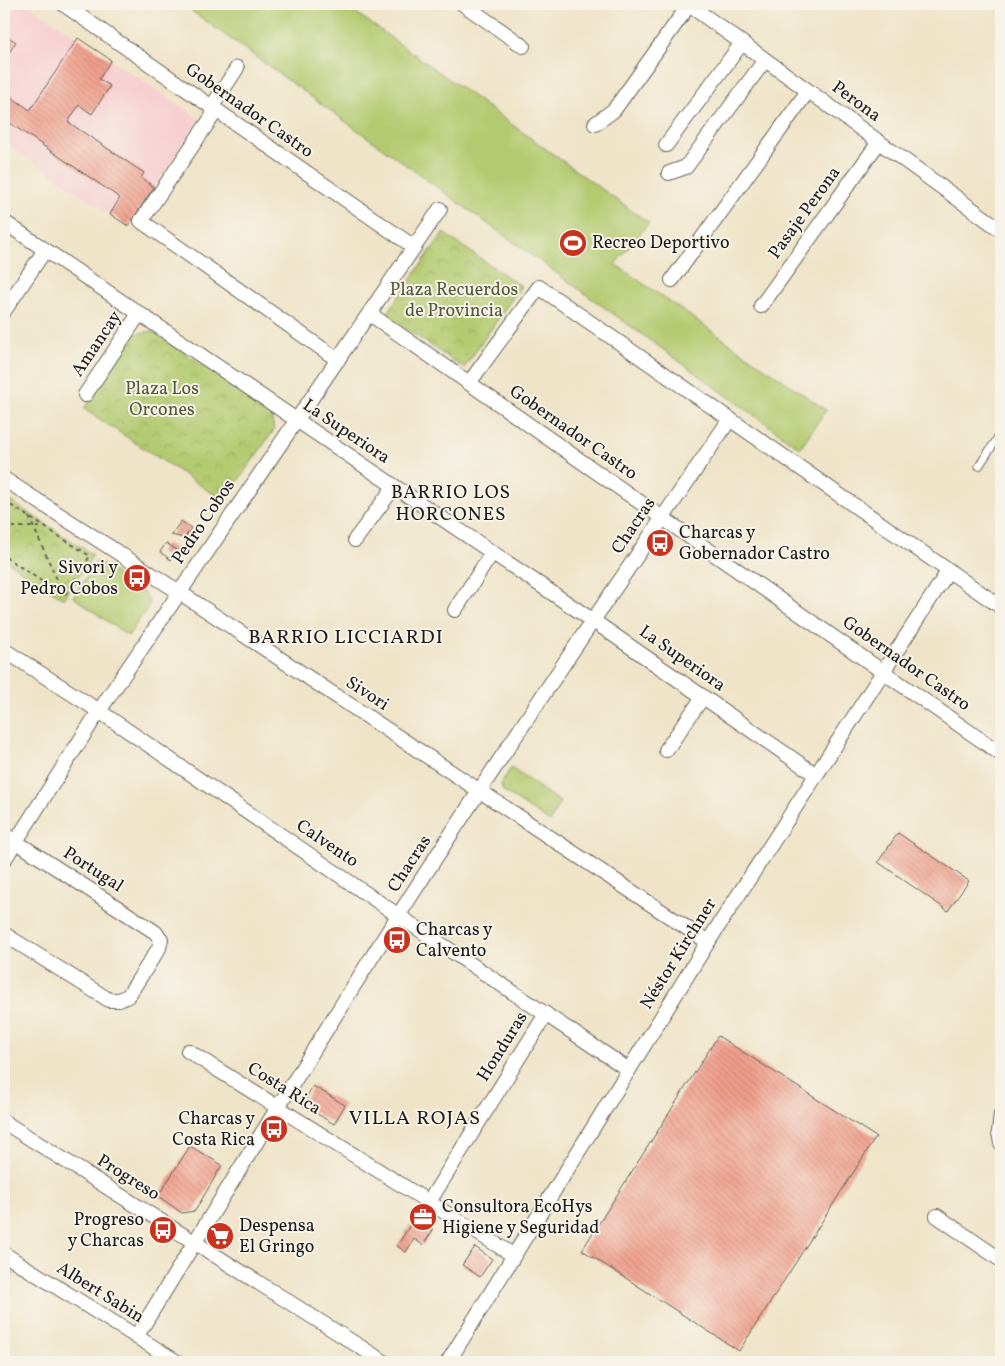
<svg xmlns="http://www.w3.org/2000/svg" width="1005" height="1366" font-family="Vollkorn,serif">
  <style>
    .built { fill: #f7cfd1 }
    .grass { fill: #b3ca70; stroke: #687346 }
    .park { fill: url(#park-crowns); stroke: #687346 }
    .building { fill: url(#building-back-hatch) }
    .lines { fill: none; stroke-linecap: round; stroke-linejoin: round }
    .lane-casing { stroke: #666258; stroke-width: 9 }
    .street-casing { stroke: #666258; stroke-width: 16 }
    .path { stroke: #666258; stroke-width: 2; stroke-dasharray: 4 4; stroke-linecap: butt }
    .lane { stroke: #fff; stroke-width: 7 }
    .street { stroke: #fff; stroke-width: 14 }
    .labels { text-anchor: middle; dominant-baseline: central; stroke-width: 4; stroke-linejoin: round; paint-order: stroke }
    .street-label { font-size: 18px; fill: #1c1c1c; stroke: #f7f3e8 }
    .poi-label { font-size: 18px; fill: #1c1c1c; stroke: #f7f3e8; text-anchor: start }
    .park-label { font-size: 18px; fill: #515939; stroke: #f7f3e8 }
    .neighbourhood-label { font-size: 19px; letter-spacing: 1px; fill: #1c1c1c; stroke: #f7f3e8 }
    .quarter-label { font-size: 20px; letter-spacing: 1px; fill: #1c1c1c; stroke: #f7f3e8 }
  </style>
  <defs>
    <pattern id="park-crowns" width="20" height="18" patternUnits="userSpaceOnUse" patternTransform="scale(1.25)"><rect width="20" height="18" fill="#b3ca70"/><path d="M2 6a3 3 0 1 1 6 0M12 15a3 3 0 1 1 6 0" fill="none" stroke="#99ad60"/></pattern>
    <pattern id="building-back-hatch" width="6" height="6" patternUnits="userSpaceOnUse" patternTransform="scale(1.25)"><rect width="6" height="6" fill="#f09d8a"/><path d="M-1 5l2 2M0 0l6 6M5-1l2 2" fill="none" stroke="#cd8776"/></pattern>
  </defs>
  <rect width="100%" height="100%" fill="#f7f3e8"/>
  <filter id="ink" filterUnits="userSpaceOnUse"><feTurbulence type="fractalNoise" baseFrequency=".02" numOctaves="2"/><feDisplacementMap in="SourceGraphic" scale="10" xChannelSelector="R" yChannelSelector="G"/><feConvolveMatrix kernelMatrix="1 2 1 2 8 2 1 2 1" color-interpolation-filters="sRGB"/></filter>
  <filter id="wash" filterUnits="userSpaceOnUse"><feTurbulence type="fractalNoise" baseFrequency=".0096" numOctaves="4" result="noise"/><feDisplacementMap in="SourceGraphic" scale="20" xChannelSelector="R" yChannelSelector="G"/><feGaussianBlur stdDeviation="1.12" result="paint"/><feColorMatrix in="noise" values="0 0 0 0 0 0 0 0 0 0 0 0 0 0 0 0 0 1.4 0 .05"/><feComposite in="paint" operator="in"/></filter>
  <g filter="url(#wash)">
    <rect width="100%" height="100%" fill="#efe4c8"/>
    <path class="built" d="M4,4H27L200,119L128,226L4,142Z"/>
    <g class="grass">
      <path d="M182,4H344L649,223L615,264L826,410L800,448Z"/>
      <path d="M97,561L144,593L150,604L128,636L73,597Z"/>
      <path d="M511,768L560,802L550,822L503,791L501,783Z"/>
    </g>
    <g class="park">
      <path d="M443,233L521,286L464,368L386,315Z"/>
      <path d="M152,331L270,410L274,430L224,501L84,409L135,334Z"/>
      <path d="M4,497L93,555L64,599L4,559Z"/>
      <path d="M4,1267L14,1273L4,1290Z"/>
    </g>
    <g id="blocks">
      <g class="building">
        <path d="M4,34L16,42L4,60Z"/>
        <path d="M78,38L111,60L99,79L110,86L92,114L79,105L68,122L144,173L141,178L154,187L128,226L110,214L120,198L4,119V92L30,110Z"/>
        <path d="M181,521L191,528L185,538L171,535Z"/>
        <path d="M166,543L177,550L171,560L160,552Z"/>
        <path d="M898,833L969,881L948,911L878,862Z"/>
        <path d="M718,1036L876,1137L739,1351L582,1250Z"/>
        <path d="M313,1086L345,1105L334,1124L302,1105Z"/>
        <path d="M190,1146L222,1165L195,1211L182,1213L158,1196Z"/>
        <path d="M415,1217L433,1230L423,1245L414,1239L406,1252L397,1246Z"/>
        <path d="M475,1247L492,1259L480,1277L462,1265Z"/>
      </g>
    </g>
  </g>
  <g filter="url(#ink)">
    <use href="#blocks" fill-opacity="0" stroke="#666258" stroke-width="1"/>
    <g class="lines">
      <defs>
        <path id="lane" d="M979,466L1001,433"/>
        <g id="street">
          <path d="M63,4L414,247"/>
          <path d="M463,4L523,46"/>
          <path d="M688,4L1001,230"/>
          <path d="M211,108L237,68"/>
          <path d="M216,111L141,221L338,360"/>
          <path d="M595,124L614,110L689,5"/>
          <path d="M666,145L742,43"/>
          <path d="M669,173L686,167L765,60"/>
          <path d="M4,222L592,620L816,775"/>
          <path d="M672,280L808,91"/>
          <path d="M761,306L879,142"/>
          <path d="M4,311L45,250"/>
          <path d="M370,314L1001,754"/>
          <path d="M469,383L539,287L1001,607"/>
          <path d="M85,395L139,314"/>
          <path d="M4,479L179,592L708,942"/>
          <path d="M355,540L394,487"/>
          <path d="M455,610L492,553"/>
          <path d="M4,650L99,711L399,916L629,1070"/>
          <path d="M666,750L703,697"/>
          <path d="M4,834L155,932L161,939L159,948L128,996L119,1000H109L4,934"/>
          <path d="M4,860L99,711L440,209"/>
          <path d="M188,1051L513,1255"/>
          <path d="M1001,1114L999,1132L1001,1143"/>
          <path d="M4,1122L384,1362"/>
          <path d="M429,1202L546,1014"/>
          <path d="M937,1216L1001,1260"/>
          <path d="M4,1254L177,1362"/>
          <path d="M136,1337C224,1196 310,1053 400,913C507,746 618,583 730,419"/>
          <path d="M448,1362L708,942L949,570"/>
        </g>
      </defs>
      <use href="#lane" class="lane-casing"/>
      <use href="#street" class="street-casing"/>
      <g class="path">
        <path d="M4,501L90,556L64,596L4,556"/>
        <path d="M29,517L64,595"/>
        <path d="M4,527H44"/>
      </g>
      <use href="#lane" class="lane"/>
      <use href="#street" class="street"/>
    </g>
  </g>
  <defs>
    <symbol id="stadium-disc" viewBox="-11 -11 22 22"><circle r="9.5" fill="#c8321e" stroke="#f7f3e8"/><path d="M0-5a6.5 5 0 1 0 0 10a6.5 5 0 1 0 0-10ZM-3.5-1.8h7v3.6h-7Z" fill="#fff"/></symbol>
    <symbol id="bus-disc" viewBox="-11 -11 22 22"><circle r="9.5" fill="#c8321e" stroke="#f7f3e8"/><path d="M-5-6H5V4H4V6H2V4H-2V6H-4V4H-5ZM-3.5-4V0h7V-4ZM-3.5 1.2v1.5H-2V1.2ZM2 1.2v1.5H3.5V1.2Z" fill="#fff"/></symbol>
    <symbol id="office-disc" viewBox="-11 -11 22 22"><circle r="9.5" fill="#c8321e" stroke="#f7f3e8"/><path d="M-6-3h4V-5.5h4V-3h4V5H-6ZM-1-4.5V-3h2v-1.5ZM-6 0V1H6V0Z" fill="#fff"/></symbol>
    <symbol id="supermarket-disc" viewBox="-11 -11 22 22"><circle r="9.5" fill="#c8321e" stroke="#f7f3e8"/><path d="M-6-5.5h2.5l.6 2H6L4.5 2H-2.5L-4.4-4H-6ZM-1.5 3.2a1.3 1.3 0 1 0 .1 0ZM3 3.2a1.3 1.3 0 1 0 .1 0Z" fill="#fff"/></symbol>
  </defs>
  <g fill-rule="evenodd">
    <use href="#stadium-disc" x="557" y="227" width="32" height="32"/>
    <use href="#bus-disc" x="644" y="527" width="32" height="32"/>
    <use href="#bus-disc" x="121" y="562" width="32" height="32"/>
    <use href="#bus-disc" x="381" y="924" width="32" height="32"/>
    <use href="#bus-disc" x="258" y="1113" width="32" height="32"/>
    <use href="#office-disc" x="407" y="1201" width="32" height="32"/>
    <use href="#bus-disc" x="147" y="1214" width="32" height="32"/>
    <use href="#supermarket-disc" x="204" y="1220" width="32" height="32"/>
  </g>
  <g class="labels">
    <g class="street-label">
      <text transform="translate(856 102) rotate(36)">Perona</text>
      <text transform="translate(249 111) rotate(35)">Gobernador Castro</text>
      <text transform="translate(805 213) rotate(-54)">Pasaje Perona</text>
      <text transform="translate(97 344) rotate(-56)">Amancay</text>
      <text transform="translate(346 432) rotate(34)">La Superiora</text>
      <text transform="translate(573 433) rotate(35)">Gobernador Castro</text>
      <text transform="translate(204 522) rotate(-56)">Pedro Cobos</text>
      <text transform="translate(634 526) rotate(-56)">Chacras</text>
      <text transform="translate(682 659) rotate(35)">La Superiora</text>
      <text transform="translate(906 664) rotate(35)">Gobernador Castro</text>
      <text transform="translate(367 694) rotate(33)">Sivori</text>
      <text transform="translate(327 844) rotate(34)">Calvento</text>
      <text transform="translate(410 864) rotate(-57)">Chacras</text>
      <text transform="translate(93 870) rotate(33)">Portugal</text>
      <text transform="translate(679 954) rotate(-58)">Néstor Kirchner</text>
      <text transform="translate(503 1047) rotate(-58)">Honduras</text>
      <text transform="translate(284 1089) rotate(32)">Costa Rica</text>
      <text transform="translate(128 1178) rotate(32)">Progreso</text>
      <text transform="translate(100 1293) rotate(32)">Albert Sabin</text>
    </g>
    <g class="poi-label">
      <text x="592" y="243">Recreo Deportivo</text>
      <text x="679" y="533">Charcas y<tspan x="679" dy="21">Gobernador Castro</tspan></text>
      <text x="118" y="568" text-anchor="end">Sivori y<tspan x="118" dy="21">Pedro Cobos</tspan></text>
      <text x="416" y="930">Charcas y<tspan x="416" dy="21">Calvento</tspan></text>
      <text x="255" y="1119" text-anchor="end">Charcas y<tspan x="255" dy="21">Costa Rica</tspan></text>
      <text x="442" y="1207">Consultora EcoHys<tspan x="442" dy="21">Higiene y Seguridad</tspan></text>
      <text x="144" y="1220" text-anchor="end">Progreso<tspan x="144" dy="21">y Charcas</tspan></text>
      <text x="239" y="1226">Despensa<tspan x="239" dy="21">El Gringo</tspan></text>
    </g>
    <g class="park-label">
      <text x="454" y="290">Plaza Recuerdos<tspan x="454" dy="21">de Provincia</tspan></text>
      <text x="162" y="389">Plaza Los<tspan x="162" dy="21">Orcones</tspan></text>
    </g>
    <g class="neighbourhood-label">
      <text x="451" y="493">BARRIO LOS<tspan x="451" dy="22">HORCONES</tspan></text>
    </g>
    <g class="quarter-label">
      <text x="346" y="638">BARRIO LICCIARDI</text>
      <text x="415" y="1119">VILLA ROJAS</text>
    </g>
  </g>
  <rect width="1005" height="1366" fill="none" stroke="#f7f3e8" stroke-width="20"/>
</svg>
